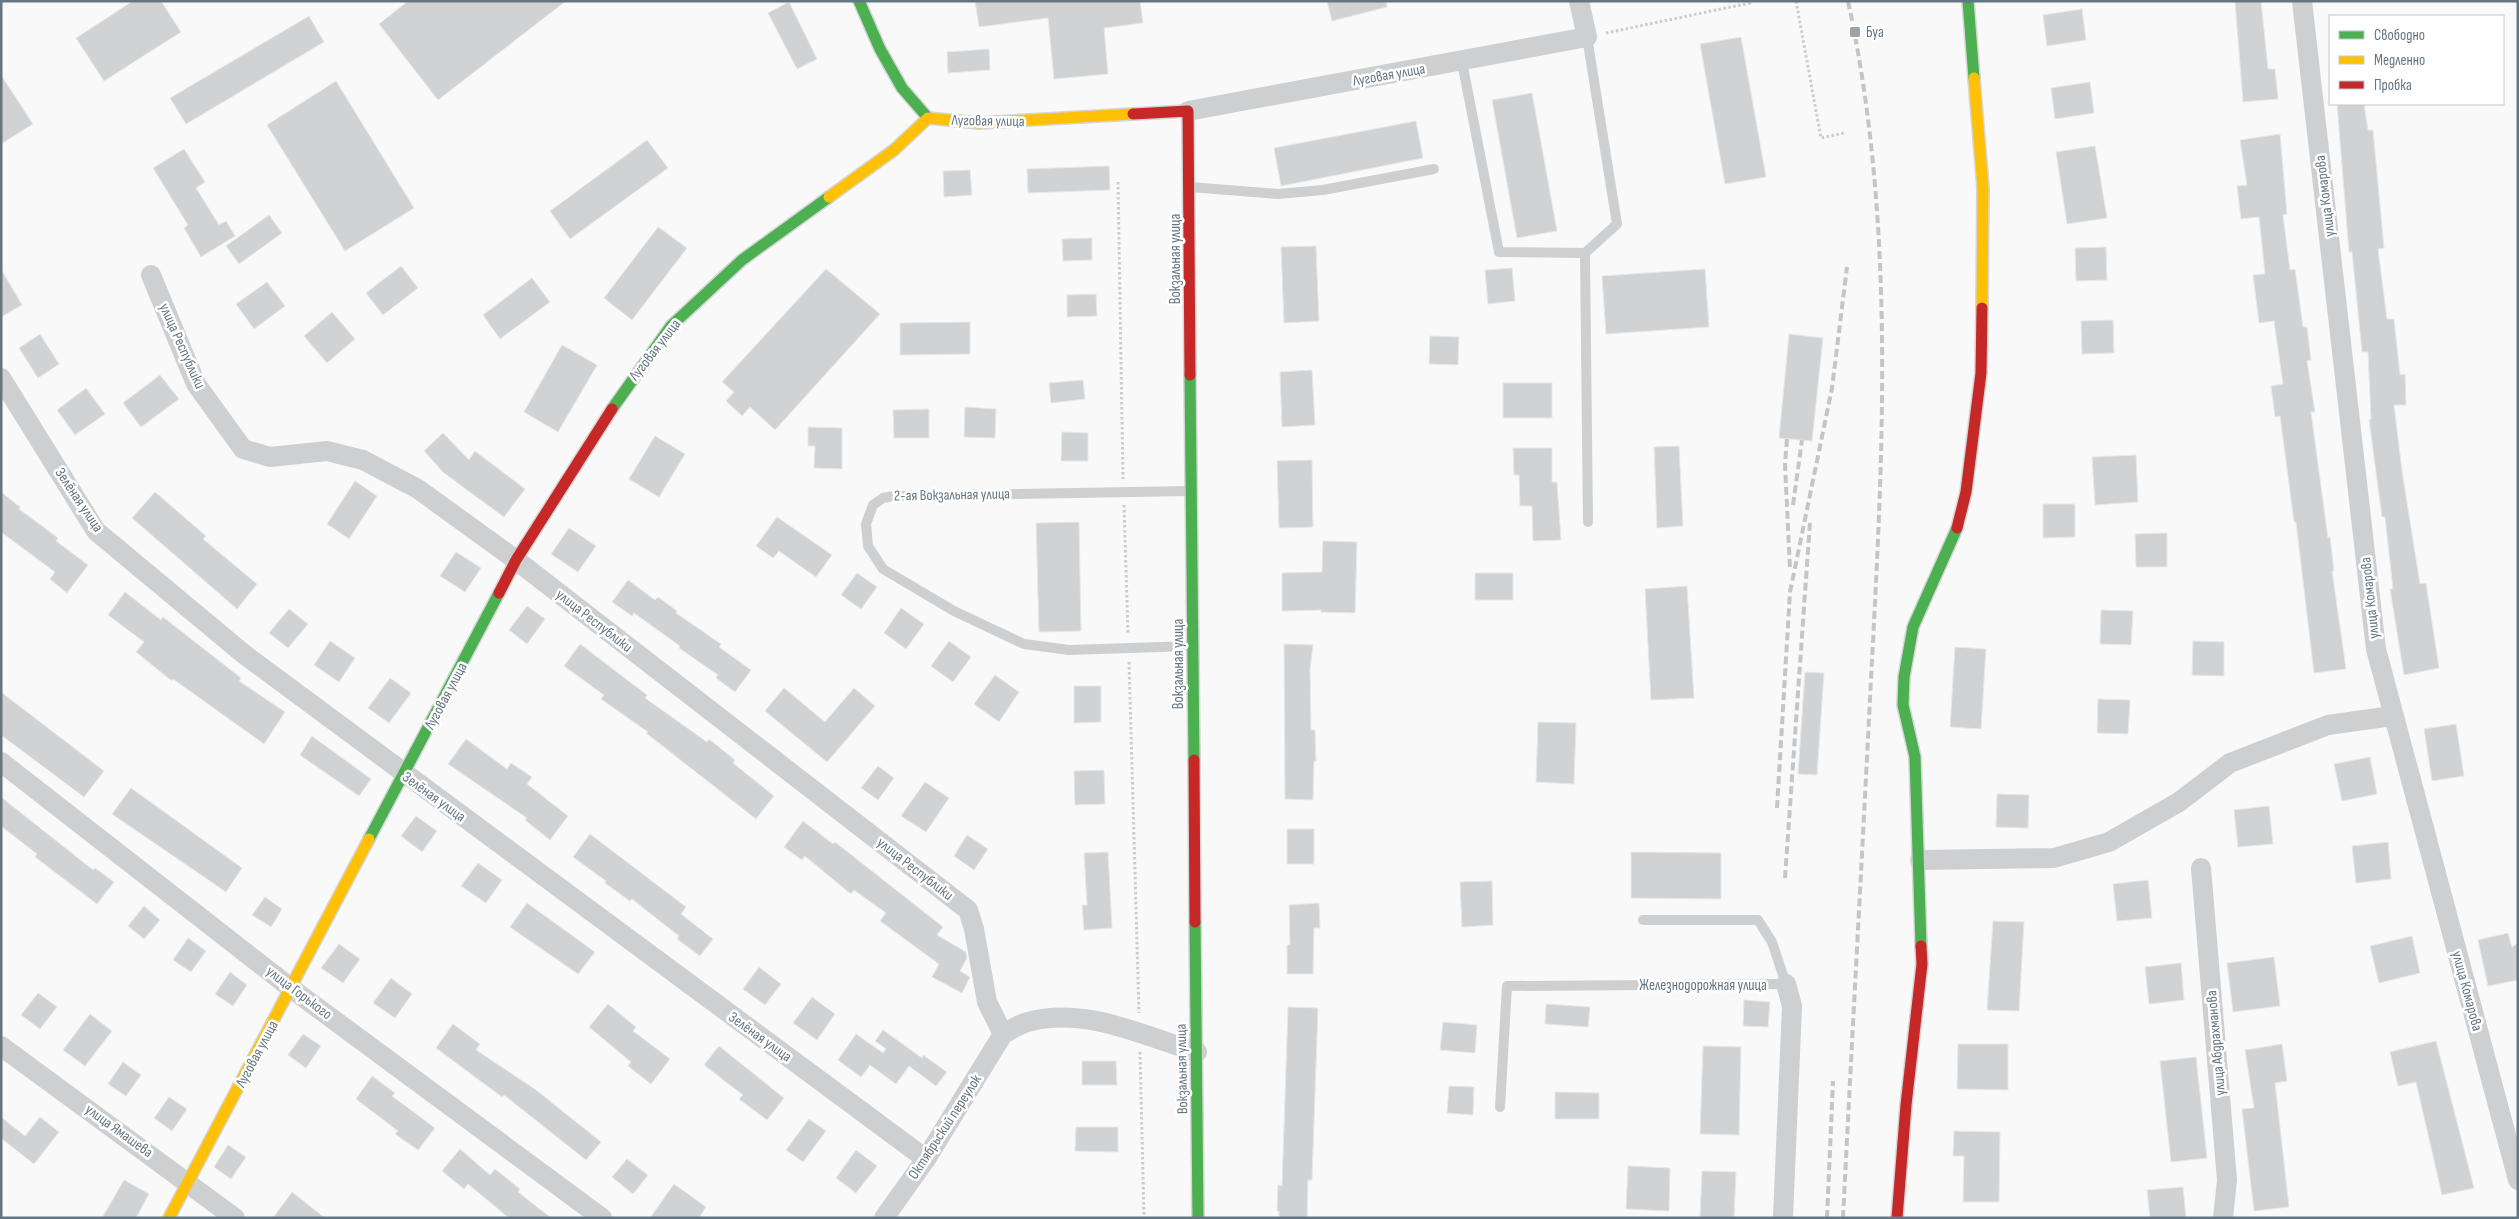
<svg xmlns="http://www.w3.org/2000/svg" width="2519" height="1219" font-family="'Sofia Sans Condensed',sans-serif">
  <style>
    .building { fill: #d0d2d3; stroke: #e8e8e8 }
    .lines { fill: none; stroke-linecap: round; stroke-linejoin: round }
    .fast-casing { stroke: #d5d6d7; stroke-width: 14 }
    .slow-casing { stroke: #d5d6d7; stroke-width: 14 }
    .jam-casing { stroke: #d5d6d7; stroke-width: 14 }
    .path { stroke: #cbcccd; stroke-width: 3; stroke-dasharray: 2.5 2.5; stroke-linecap: butt }
    .lane { stroke: #cecfd0; stroke-width: 10 }
    .street { stroke: #cecfd0; stroke-width: 20 }
    .fast { stroke: #4caf50; stroke-width: 11 }
    .slow { stroke: #ffc107; stroke-width: 11 }
    .jam { stroke: #c62828; stroke-width: 11 }
    .rail { stroke: #c3c5c6; stroke-width: 4; stroke-dasharray: 8 4; stroke-linecap: butt }
    .poi-dot { fill: #99a4ac; stroke: #fff; stroke-width: 2 }
    .labels { text-anchor: middle; dominant-baseline: central; stroke-width: 5; stroke-linejoin: round; paint-order: stroke }
    .poi-label { font-size: 15px; fill: #657683; stroke: #fff; text-anchor: start }
    .street-label { font-size: 15px; fill: #657683; stroke: #fff }
  </style>
  <rect width="100%" height="100%" fill="#f9f9f9"/>
  <g class="building">
    <path d="M133,1H161L181,32L104,81L76,38Z"/>
    <path d="M408,1H566L438,100L379,24Z"/>
    <path d="M975,1H1140L1143,23L1104,28L1108,74L1054,79L1048,18L979,27Z"/>
    <path d="M1327,1H1386L1387,7L1332,21Z"/>
    <path d="M2235,1H2261L2268,69H2275L2278,99L2243,102Z"/>
    <path d="M789,2L817,59L797,69L768,13Z"/>
    <path d="M2082,9L2086,40L2047,46L2043,15Z"/>
    <path d="M309,16L324,42L186,124L170,98Z"/>
    <path d="M1741,37L1766,177L1725,184L1700,44Z"/>
    <path d="M989,49L990,70L948,73L947,52Z"/>
    <path d="M1,75L33,124L1,144Z"/>
    <path d="M336,81L414,208L345,251L267,125Z"/>
    <path d="M2090,82L2094,113L2055,119L2051,88Z"/>
    <path d="M1532,93L1557,231L1517,238L1492,100Z"/>
    <path d="M2337,104H2364L2368,130H2373L2384,248L2378,249L2387,319H2394L2400,375L2405,374L2406,405H2394L2402,471L2420,584L2426,583L2439,668L2404,675L2390,589H2393L2385,517H2382L2369,420L2371,419L2368,352H2362L2352,252H2349Z"/>
    <path d="M1416,121L1423,158L1281,186L1274,148Z"/>
    <path d="M2280,134L2287,214L2283,215L2290,270L2295,269L2303,327H2307L2311,360L2307,361L2315,412H2311L2328,538L2330,537L2334,571H2332L2346,669L2314,673L2296,522H2294L2280,416L2275,417L2271,386L2283,384L2274,321L2259,323L2253,275L2265,274L2259,217L2241,219L2237,186L2247,185L2240,140Z"/>
    <path d="M647,140L668,168L570,239L550,211Z"/>
    <path d="M2095,146L2107,218L2067,224L2056,152Z"/>
    <path d="M184,149L205,182L196,188L219,225L226,221L235,236L201,257L184,228L188,225L153,168Z"/>
    <path d="M1109,166L1110,190L1028,193L1027,169Z"/>
    <path d="M970,170L972,195L944,197L943,171Z"/>
    <path d="M269,215L282,233L239,264L226,246Z"/>
    <path d="M658,227L687,248L632,320L604,298Z"/>
    <path d="M1092,238V260L1063,261L1062,239Z"/>
    <path d="M1316,246L1319,321L1284,323L1281,247Z"/>
    <path d="M2106,247L2107,280L2076,281L2075,248Z"/>
    <path d="M401,266L418,288L383,315L366,293Z"/>
    <path d="M1512,268L1515,301L1488,304L1485,270Z"/>
    <path d="M1,269L22,305L1,317Z"/>
    <path d="M826,269L880,314L775,430L750,407L742,416L726,401L734,392L722,382Z"/>
    <path d="M1705,269L1709,327L1606,334L1602,276Z"/>
    <path d="M532,278L550,302L500,339L483,315Z"/>
    <path d="M267,282L285,306L254,329L236,304Z"/>
    <path d="M1096,294L1097,316L1067,317V295Z"/>
    <path d="M332,312L355,339L327,363L304,336Z"/>
    <path d="M2113,320L2114,353L2082,354L2081,321Z"/>
    <path d="M970,322V354L900,355V323Z"/>
    <path d="M40,334L59,364L38,378L19,348Z"/>
    <path d="M1789,334L1823,338L1812,441L1779,438Z"/>
    <path d="M1430,336L1459,337L1458,365L1429,364Z"/>
    <path d="M562,345L597,365L558,432L524,412Z"/>
    <path d="M1312,370L1315,425L1282,427L1280,372Z"/>
    <path d="M160,375L179,399L141,427L123,403Z"/>
    <path d="M1083,380L1085,399L1051,403L1049,383Z"/>
    <rect x="1503" y="383" width="49" height="35"/>
    <path d="M86,388L105,414L75,435L57,410Z"/>
    <path d="M965,407L996,409L995,438L964,437Z"/>
    <path d="M929,409V438H894L893,410Z"/>
    <path d="M808,427L842,428V469L814,468L815,446H808Z"/>
    <path d="M1062,432L1088,433V461H1061Z"/>
    <path d="M443,433L469,460L475,451L525,489L504,517L444,473L424,451Z"/>
    <path d="M655,436L685,454L659,497L629,479Z"/>
    <path d="M1679,446L1683,526L1657,528L1654,447Z"/>
    <path d="M1513,448H1552V482H1557L1561,540L1533,541L1532,506H1520L1519,475H1514Z"/>
    <path d="M2136,455L2138,502L2095,505L2092,457Z"/>
    <path d="M1312,460L1313,527L1279,528L1277,461Z"/>
    <path d="M355,481L377,496L349,539L327,524Z"/>
    <path d="M1,492L20,507L19,509L58,538L56,541L88,565L67,593L50,579L55,572L1,532Z"/>
    <path d="M155,492L206,536L203,539L257,584L237,609L132,518Z"/>
    <path d="M2043,504H2075V537L2043,538Z"/>
    <path d="M777,517L832,555L816,577L779,551L773,558L756,546Z"/>
    <path d="M1079,522L1081,631L1039,632L1036,523Z"/>
    <path d="M569,528L596,546L578,572L551,554Z"/>
    <path d="M2167,533V567H2136L2135,534Z"/>
    <path d="M1323,541L1357,542L1355,613L1321,612V610L1282,611V573L1322,572Z"/>
    <path d="M456,552L481,568L465,592L440,576Z"/>
    <path d="M857,573L877,587L861,609L841,595Z"/>
    <rect x="1475" y="573" width="38" height="27"/>
    <path d="M628,580L655,600L658,597L677,611L676,613L721,644L719,647L751,670L735,692L716,678L718,675L679,648L680,646L634,613L632,616L612,602Z"/>
    <path d="M1687,586L1694,698L1651,700L1645,589Z"/>
    <path d="M125,592L161,620L163,617L241,678L239,681L285,712L264,744L173,679L172,681L136,652L144,642L108,615Z"/>
    <path d="M527,606L545,619L527,644L509,630Z"/>
    <path d="M901,608L924,624L906,649L884,633Z"/>
    <path d="M289,609L308,624L288,648L269,633Z"/>
    <path d="M2101,610L2133,611L2131,645L2100,644Z"/>
    <path d="M330,641L355,658L339,682L314,665Z"/>
    <path d="M949,641L971,657L953,682L931,666Z"/>
    <path d="M2193,641L2224,642V676L2192,675Z"/>
    <path d="M580,644L647,695L645,698L707,742L709,739L735,760L733,763L774,796L756,819L646,733L648,732L601,699L604,695L564,666Z"/>
    <path d="M1284,644L1313,645L1310,669L1311,730H1315L1316,761H1314L1313,800L1285,799Z"/>
    <path d="M1955,647L1986,649L1981,729L1950,727Z"/>
    <path d="M1805,672L1824,673L1817,775L1798,774Z"/>
    <path d="M995,675L1019,692L999,722L974,704Z"/>
    <path d="M390,678L411,693L389,723L368,708Z"/>
    <path d="M1074,686H1101V722L1074,723Z"/>
    <path d="M784,688L825,722L854,688L875,706L827,762L765,711Z"/>
    <path d="M1,692L104,771L84,797L1,735Z"/>
    <path d="M2098,699L2130,700L2128,734L2097,733Z"/>
    <path d="M1538,722L1576,723L1574,784L1536,782Z"/>
    <path d="M2456,724L2464,776L2432,781L2424,729Z"/>
    <path d="M312,736L371,779L359,796L300,755Z"/>
    <path d="M466,739L507,769L511,763L532,777L527,784L568,816L550,840L525,820L527,818L448,764Z"/>
    <path d="M2370,757L2377,794L2342,801L2334,764Z"/>
    <path d="M878,766L894,778L878,800L861,788Z"/>
    <path d="M1104,770L1105,804L1075,805L1074,771Z"/>
    <path d="M925,782L949,798L926,832L901,816Z"/>
    <path d="M131,788L242,868L226,892L112,814Z"/>
    <path d="M1997,794L2029,795L2028,828L1996,827Z"/>
    <path d="M1,797L93,870L95,868L114,882L97,904L35,857L37,854L1,826Z"/>
    <path d="M2269,806L2273,844L2238,847L2234,810Z"/>
    <path d="M416,816L437,831L422,852L401,836Z"/>
    <path d="M803,821L833,844L835,842L943,927L937,935L966,952L967,958L960,971L970,977L962,993L932,977L939,964L880,921L886,913L854,890L851,894L805,856L802,860L784,847Z"/>
    <rect x="1287" y="829" width="27" height="35"/>
    <path d="M590,834L686,907L681,914L713,939L700,956L677,939L679,936L632,899L630,901L605,883L606,881L573,857Z"/>
    <path d="M967,835L988,849L974,870L954,856Z"/>
    <path d="M2388,842L2391,879L2356,883L2352,846Z"/>
    <path d="M1108,852L1112,928L1084,930L1082,905H1087L1084,853Z"/>
    <path d="M1631,852L1721,853V899L1631,898Z"/>
    <path d="M478,863L502,880L486,903L461,886Z"/>
    <path d="M2148,880L2152,918L2117,921L2113,884Z"/>
    <path d="M1492,881L1493,925L1462,927L1460,882Z"/>
    <path d="M265,897L282,909L271,927L252,915Z"/>
    <path d="M527,903L595,952L578,974L510,927Z"/>
    <path d="M1319,903L1320,928H1314L1313,974H1287V945H1290L1289,905Z"/>
    <path d="M144,906L160,920L144,939L128,926Z"/>
    <path d="M1993,921L2024,922L2019,1011L1987,1010Z"/>
    <path d="M2508,933L2512,947L2518,943V980L2488,986L2478,940Z"/>
    <path d="M2412,936L2420,973L2379,983L2370,946Z"/>
    <path d="M188,938L206,951L191,972L173,960Z"/>
    <path d="M339,944L360,959L343,983L321,968Z"/>
    <path d="M2274,957L2280,1006L2233,1012L2227,963Z"/>
    <path d="M2181,963L2184,1000L2149,1004L2145,967Z"/>
    <path d="M759,967L781,984L765,1005L743,989Z"/>
    <path d="M230,972L247,985L233,1006L215,994Z"/>
    <path d="M391,978L412,994L395,1018L373,1003Z"/>
    <path d="M38,993L57,1007L40,1029L21,1015Z"/>
    <path d="M812,997L835,1014L817,1040L793,1023Z"/>
    <path d="M1744,1000L1770,1002L1768,1027L1743,1026Z"/>
    <path d="M608,1004L636,1027L633,1031L670,1059L651,1084L628,1066L631,1062L589,1027Z"/>
    <path d="M1546,1004L1590,1007L1588,1027L1545,1024Z"/>
    <path d="M1288,1007L1318,1008L1312,1180H1308L1307,1218H1279V1211H1277L1278,1185L1282,1186Z"/>
    <path d="M90,1014L112,1031L85,1066L63,1050Z"/>
    <path d="M1443,1022L1477,1025L1475,1053L1440,1050Z"/>
    <path d="M453,1024L480,1044L476,1050L536,1090L601,1142L586,1160L504,1095L502,1097L436,1048Z"/>
    <path d="M883,1030L922,1058L923,1055L947,1072L936,1086L909,1066L896,1084L870,1065L861,1077L838,1060L856,1034L883,1053L886,1049L875,1041Z"/>
    <path d="M303,1034L321,1046L306,1068L288,1055Z"/>
    <path d="M2436,1041L2474,1188L2442,1195L2416,1082L2398,1086L2390,1052Z"/>
    <path d="M1958,1044H2008V1090L1957,1089Z"/>
    <path d="M2282,1044L2287,1081L2275,1083L2289,1207L2254,1211L2242,1109L2254,1108L2245,1050Z"/>
    <path d="M719,1046L784,1098L767,1120L739,1099L743,1095L704,1065Z"/>
    <path d="M1703,1046L1741,1047L1739,1135L1700,1134Z"/>
    <path d="M2196,1057L2207,1158L2171,1162L2160,1061Z"/>
    <path d="M1082,1061H1116L1117,1085H1082Z"/>
    <path d="M123,1062L141,1075L126,1096L108,1084Z"/>
    <path d="M372,1076L395,1093L392,1096L435,1128L418,1150L395,1134L398,1131L356,1099Z"/>
    <path d="M1449,1086L1474,1087L1473,1115L1447,1113Z"/>
    <path d="M1555,1092L1599,1093V1119H1555Z"/>
    <path d="M169,1097L187,1109L172,1131L154,1118Z"/>
    <path d="M1,1117L25,1136L40,1117L59,1132L34,1164L1,1138Z"/>
    <path d="M809,1119L826,1131L803,1162L786,1150Z"/>
    <path d="M1076,1127H1118V1152L1075,1151Z"/>
    <path d="M1954,1131L2000,1132L1999,1202H1963L1964,1156H1953Z"/>
    <path d="M228,1145L246,1157L231,1179L214,1167Z"/>
    <path d="M460,1149L490,1175L495,1169L520,1189L518,1192L551,1218H509L468,1184L464,1189L442,1171Z"/>
    <path d="M856,1150L877,1166L856,1193L836,1178Z"/>
    <path d="M627,1159L648,1175L633,1194L612,1177Z"/>
    <path d="M1628,1166L1670,1168L1669,1211L1626,1209Z"/>
    <path d="M1702,1171L1736,1172L1734,1218H1700Z"/>
    <path d="M124,1180L149,1194L136,1218H102Z"/>
    <path d="M674,1184L706,1207L699,1218H650Z"/>
    <path d="M2183,1187L2186,1218H2150L2147,1190Z"/>
    <path d="M292,1192L325,1218H273Z"/>
  </g>
  <g class="lines">
    <defs>
      <g id="fast">
        <path d="M859,1L880,49L902,88L928,118"/>
        <path d="M1968,1L1974,78"/>
        <path d="M1190,375L1194,760"/>
        <path d="M612,409L671,326L742,260L829,197"/>
        <path d="M369,839L499,593"/>
        <path d="M1195,922L1198,1218"/>
        <path d="M1921,946L1915,757L1903,705L1904,677L1913,627L1957,528"/>
      </g>
      <g id="slow">
        <path d="M1974,78L1983,188L1982,308"/>
        <path d="M829,197L894,150L928,118L979,123L1133,114"/>
        <path d="M169,1218L369,839"/>
      </g>
      <g id="jam">
        <path d="M1133,114L1188,111L1190,375"/>
        <path d="M1957,528L1966,492L1981,373L1982,308"/>
        <path d="M499,593L516,560L612,409"/>
        <path d="M1194,760L1195,922"/>
        <path d="M1897,1218L1906,1105L1922,964L1921,946"/>
      </g>
    </defs>
    <use href="#fast" class="fast-casing"/>
    <use href="#slow" class="slow-casing"/>
    <use href="#jam" class="jam-casing"/>
    <g class="path">
      <path d="M1796,1L1821,138L1844,133"/>
      <path d="M1606,33L1750,3V1"/>
      <path d="M1118,182L1123,479"/>
      <path d="M1124,505L1128,634"/>
      <path d="M1129,662L1139,1013"/>
      <path d="M1140,1052L1144,1218"/>
    </g>
    <g class="lane">
      <path d="M1587,37L1617,224L1585,253L1588,522"/>
      <path d="M1462,62L1499,252L1585,253"/>
      <path d="M1190,187L1278,194L1323,190L1434,169"/>
      <path d="M1190,491L894,496L883,498L873,505L866,524L868,546L883,569L954,611L1024,644L1069,650L1192,646"/>
      <path d="M1500,1107L1507,986L1786,984L1772,942L1758,920H1643"/>
    </g>
    <g class="street">
      <path d="M2302,1L2376,649L2518,1180"/>
      <path d="M1188,111L1587,37L1579,1"/>
      <path d="M151,275L196,384L243,449L270,457L327,451L363,460L418,489L516,560L968,910L974,929L987,1002L1003,1034"/>
      <path d="M1,378L96,531L245,655L926,1159"/>
      <path d="M1,762L292,989L602,1218"/>
      <path d="M1920,860L2054,858L2109,842L2179,802L2230,763L2328,725L2392,716"/>
      <path d="M2201,868L2227,1180L2223,1218"/>
      <path d="M1003,1034C1011,1030 1019,1024 1028,1022C1084,1006 1144,1036 1197,1052"/>
      <path d="M1,1046L235,1218"/>
      <path d="M884,1218L926,1159L1003,1034"/>
      <path d="M1783,1218L1792,1006L1786,984"/>
    </g>
    <use href="#fast" class="fast"/>
    <use href="#slow" class="slow"/>
    <use href="#jam" class="jam"/>
    <g class="rail">
      <path d="M1787,439L1785,464L1790,569"/>
      <path d="M1793,505L1802,440"/>
      <path d="M1777,808L1790,592L1832,388L1847,267"/>
      <path d="M1785,878L1810,522"/>
      <path d="M1827,1218L1833,1081"/>
      <path d="M1843,1218C1852,1038 1862,859 1871,679C1883,453 1896,224 1848,1"/>
    </g>
  </g>
  <rect class="poi-dot" x="1849" y="26" width="12" height="12" rx="2.5"/>
  <g class="labels">
    <g class="poi-label">
      <text x="1866" y="32">Буа</text>
    </g>
    <g class="street-label">
      <text transform="translate(1389 75) rotate(-10)">Луговая улица</text>
      <text transform="translate(988 121) rotate(1)">Луговая улица</text>
      <text transform="translate(2325 196) rotate(-97)">улица Комарова</text>
      <text transform="translate(1175 259) rotate(-90)">Вокзальная улица</text>
      <text transform="translate(182 346) rotate(66)">улица Республики</text>
      <text transform="translate(655 350) rotate(-52)">Луговая улица</text>
      <text transform="translate(952 495) rotate(-1)">2-ая Вокзальная улица</text>
      <text transform="translate(79 500) rotate(56)">Зелёная улица</text>
      <text transform="translate(2370 598) rotate(-96)">улица Комарова</text>
      <text transform="translate(594 621) rotate(38)">улица Республики</text>
      <text transform="translate(1178 664) rotate(-90)">Вокзальная улица</text>
      <text transform="translate(446 696) rotate(-62)">Луговая улица</text>
      <text transform="translate(434 797) rotate(36)">Зелёная улица</text>
      <text transform="translate(915 869) rotate(38)">улица Республики</text>
      <text x="1703" y="985">Железнодорожная улица</text>
      <text transform="translate(2467 991) rotate(75)">улица Комарова</text>
      <text transform="translate(299 993) rotate(37)">улица Горького</text>
      <text transform="translate(760 1037) rotate(36)">Зелёная улица</text>
      <text transform="translate(2216 1043) rotate(-95)">улица Абдрахманова</text>
      <text transform="translate(257 1054) rotate(-62)">Луговая улица</text>
      <text transform="translate(1182 1069) rotate(-91)">Вокзальная улица</text>
      <text transform="translate(945 1127) rotate(-57)">Октябрьский переулок</text>
      <text transform="translate(119 1131) rotate(36)">улица Ямашева</text>
    </g>
  </g>
  <rect width="2519" height="1219" fill="none" stroke="#657683" stroke-width="5"/>
  <rect x="2329" y="15" width="175" height="90" fill="#ffffff" stroke="#c1c8cd"/>
  <rect x="2339" y="31" width="25" height="8" fill="#4caf50" stroke="#c1c8cd"/>
  <text x="2374" y="40" font-size="15" fill="#657683">Свободно</text>
  <rect x="2339" y="56" width="25" height="8" fill="#ffc107" stroke="#c1c8cd"/>
  <text x="2374" y="65" font-size="15" fill="#657683">Медленно</text>
  <rect x="2339" y="81" width="25" height="8" fill="#c62828" stroke="#c1c8cd"/>
  <text x="2374" y="90" font-size="15" fill="#657683">Пробка</text>
</svg>
